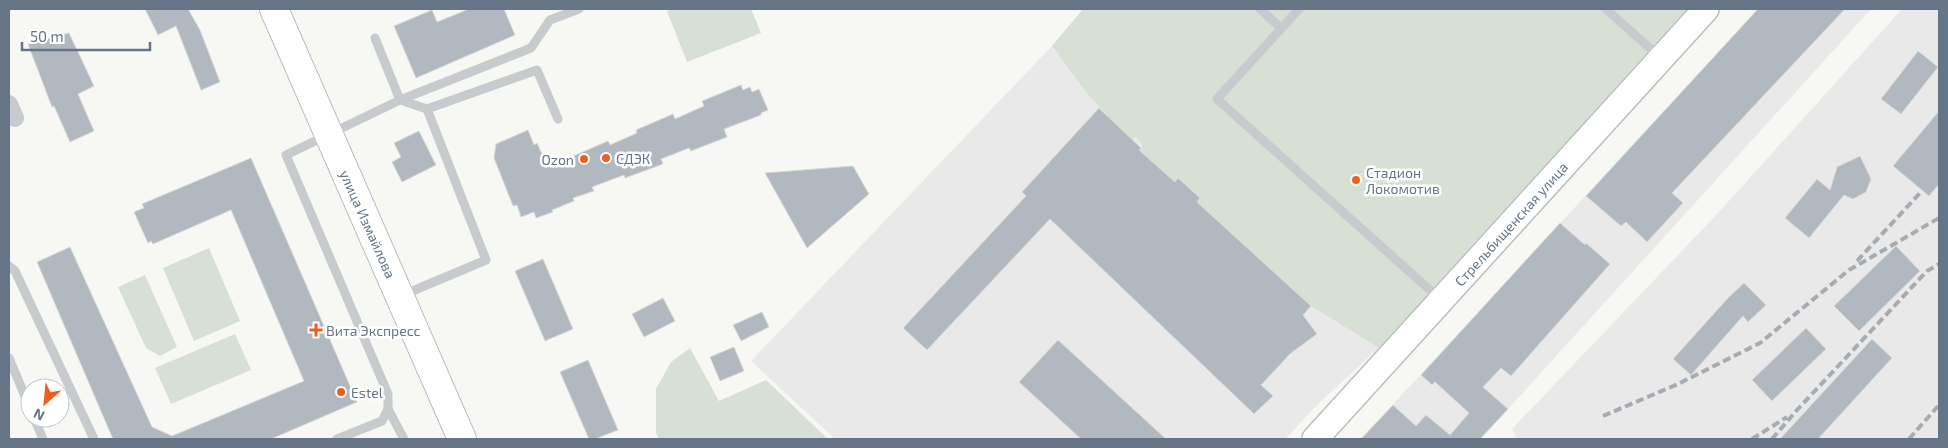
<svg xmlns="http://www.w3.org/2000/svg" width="1948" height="448" font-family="'Exo 2',sans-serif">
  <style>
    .built { fill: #e8e9e8 }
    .green { fill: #d8e0d5 }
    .building { fill: #b2b8bf; stroke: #d9d9d7 }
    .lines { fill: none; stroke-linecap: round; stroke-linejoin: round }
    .secondary-casing { stroke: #b9bec3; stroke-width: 28 }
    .primary-casing { stroke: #babec2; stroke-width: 30 }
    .lane { stroke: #c7cbce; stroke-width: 9 }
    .street { stroke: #c7cbce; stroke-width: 18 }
    .secondary { stroke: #fff; stroke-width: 25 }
    .primary { stroke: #fff; stroke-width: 28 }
    .rail { stroke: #a7acb3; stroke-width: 4; stroke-dasharray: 8 4; stroke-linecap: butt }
    .poi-dot { fill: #ed5f1f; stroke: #fff; stroke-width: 2 }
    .labels { text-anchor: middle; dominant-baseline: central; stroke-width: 5; stroke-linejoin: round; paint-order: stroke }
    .poi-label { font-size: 14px; fill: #657587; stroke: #fff; text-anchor: start }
    .street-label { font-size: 14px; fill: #657587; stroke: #fff }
  </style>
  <rect width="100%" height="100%" fill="#f7f8f4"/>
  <g class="built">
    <path d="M1758,9H1871L1489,430L1469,413L1447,439H1361Z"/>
    <path d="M1902,9H1939V439H1517L1512,429L1719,212Z"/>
    <path d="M1052,46L1088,95L1115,123L1125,137H1134L1144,145L1140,150L1186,185L1200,198L1198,202L1311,306L1379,348L1319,403L1285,439H835L751,361Z"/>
  </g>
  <g class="green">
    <path d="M674,9H751L761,33L687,62L667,11Z"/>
    <path d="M1083,9H1687L1379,348L1311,306L1197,202L1200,198L1178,178L1175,182L1139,150L1143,145L1135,137L1130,142L1115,123L1088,95L1052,46Z"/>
    <path d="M209,248L240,321L194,341L163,268Z"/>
    <path d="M145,275L177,347L160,356L146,348L118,287Z"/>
    <path d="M235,334L251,370L171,404L155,368Z"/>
    <path d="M690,348L719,401L766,380L828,439H659L656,433V389L671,362Z"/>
  </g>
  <g class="building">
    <path d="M145,9H188L200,30L220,82L201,90L176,26L158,35Z"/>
    <path d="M469,9H504L515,35L416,78L394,26L432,10L437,22Z"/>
    <path d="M1758,9H1845L1672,193L1683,203L1647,242L1626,222L1621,226L1586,196Z"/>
    <path d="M69,33L94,86L78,94L94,131L70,142L54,106L52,107L28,44Z"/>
    <path d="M1918,51L1938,67L1901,114L1881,99Z"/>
    <path d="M741,85L743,90L750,87L752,92L759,89L768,110L761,113V115L724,129L727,137L691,151L689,148L661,159L663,164L625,178L624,175L592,187L594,191L573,198L574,201L552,210L553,212L536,218L534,212L521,217L517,205L513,206L494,158L496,144L528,130L534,145L537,143L548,167L608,141L610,145L637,133L636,130L673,114L675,119L704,106L702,101Z"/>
    <path d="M1099,108L1141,148L1139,150L1175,182L1178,178L1200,198L1197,202L1311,306L1303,315L1317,334L1291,353L1261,385L1273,396L1254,414L1050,219L927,350L903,328L1026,196L1022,192Z"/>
    <path d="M1939,111V184L1929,196L1893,166Z"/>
    <path d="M419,131L436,165L402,182L392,162L401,157L394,143Z"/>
    <path d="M1860,156L1871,179L1866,192L1853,199L1844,195L1809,238L1785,218L1817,179L1830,190L1837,167Z"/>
    <path d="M251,158L357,402L271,439H113L37,262L70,247L152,427L172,436L304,381L231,210L153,244L151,241L148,243L134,212L144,208L142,204Z"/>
    <path d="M853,166L869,194L807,248L765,173Z"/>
    <path d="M1560,223L1585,245L1586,243L1610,264L1511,376L1501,368L1483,387L1508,409L1480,439H1361L1393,405L1416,426L1426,415L1450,435L1469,413L1435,382L1432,385L1421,375Z"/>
    <path d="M1896,246L1920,271L1859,331L1834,306Z"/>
    <path d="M543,259L573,329L545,341L515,271Z"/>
    <path d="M1744,283L1766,305L1748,322L1743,316L1691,375L1673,359L1728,298Z"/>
    <path d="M663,298L675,321L644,337L632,314Z"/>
    <path d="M762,312L769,327L741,341L733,325Z"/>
    <path d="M1806,328L1826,349L1772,401L1752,380Z"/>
    <path d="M1872,339L1892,358L1818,439H1780Z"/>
    <path d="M1058,340L1166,439H1081L1019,382Z"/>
    <path d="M734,347L744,371L720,381L710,357Z"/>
    <path d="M588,360L618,430L595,439H589L560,372Z"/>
  </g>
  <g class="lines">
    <defs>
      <path id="secondary" d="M1315,439L1706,9"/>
      <path id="primary" d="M274,9L462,439"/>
    </defs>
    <use href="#secondary" class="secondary-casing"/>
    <use href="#primary" class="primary-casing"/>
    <g class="lane">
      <path d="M1260,9L1281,28"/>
      <path d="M1299,9L1217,99L1441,300"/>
      <path d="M1606,9L1661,58"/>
      <path d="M375,38L400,100L427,109L537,70L558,119"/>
      <path d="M9,266L15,271L94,439"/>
      <path d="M403,295L486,260L427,109"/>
      <path d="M9,358L30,408"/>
      <path d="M388,409L404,439"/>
      <path d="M34,418L43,439"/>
      <path d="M337,439L382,421L388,409V394L286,155L400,100L531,48L550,20L579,9"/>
    </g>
    <path class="street" d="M9,104L15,118"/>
    <use href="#secondary" class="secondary"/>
    <use href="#primary" class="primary"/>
    <g class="rail">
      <path d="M1857,261L1920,193"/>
      <path d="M1603,416L1678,384L1760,343L1849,270L1939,218"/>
      <path d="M1752,439L1787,417"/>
      <path d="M1772,439L1797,410L1927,271L1939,264"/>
      <path d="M1909,439L1939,405"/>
    </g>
  </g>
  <g class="poi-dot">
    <circle cx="606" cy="158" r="5"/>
    <circle cx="584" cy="159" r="5"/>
    <circle cx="1356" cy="180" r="5"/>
    <path d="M313.5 322.5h5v5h5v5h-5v5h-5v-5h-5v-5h5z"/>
    <circle cx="341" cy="392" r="5"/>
  </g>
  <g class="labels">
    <g class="poi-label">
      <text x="616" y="158">СДЭК</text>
      <text x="574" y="159" text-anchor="end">Ozon</text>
      <text x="1366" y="172">Стадион<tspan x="1366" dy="16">Локомотив</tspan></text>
      <text x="326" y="330">Вита Экспресс</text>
      <text x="351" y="392">Estel</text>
    </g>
    <g class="street-label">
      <text transform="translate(368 224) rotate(66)">улица Измайлова</text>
      <text transform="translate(1511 224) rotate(-48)">Стрельбищенская улица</text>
    </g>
  </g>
  <rect width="1948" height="448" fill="none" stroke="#657587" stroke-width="20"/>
  <g transform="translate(45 403) rotate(207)"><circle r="24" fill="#ffffff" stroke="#c1c8cf"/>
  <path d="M0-4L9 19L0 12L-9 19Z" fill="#ed5f1f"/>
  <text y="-8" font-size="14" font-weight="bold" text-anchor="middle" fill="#657587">N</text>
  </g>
  <path d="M22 42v8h128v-8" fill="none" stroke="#657587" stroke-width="2.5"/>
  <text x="30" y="42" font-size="15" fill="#657587" stroke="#ffffff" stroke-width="4" paint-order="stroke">50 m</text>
</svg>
